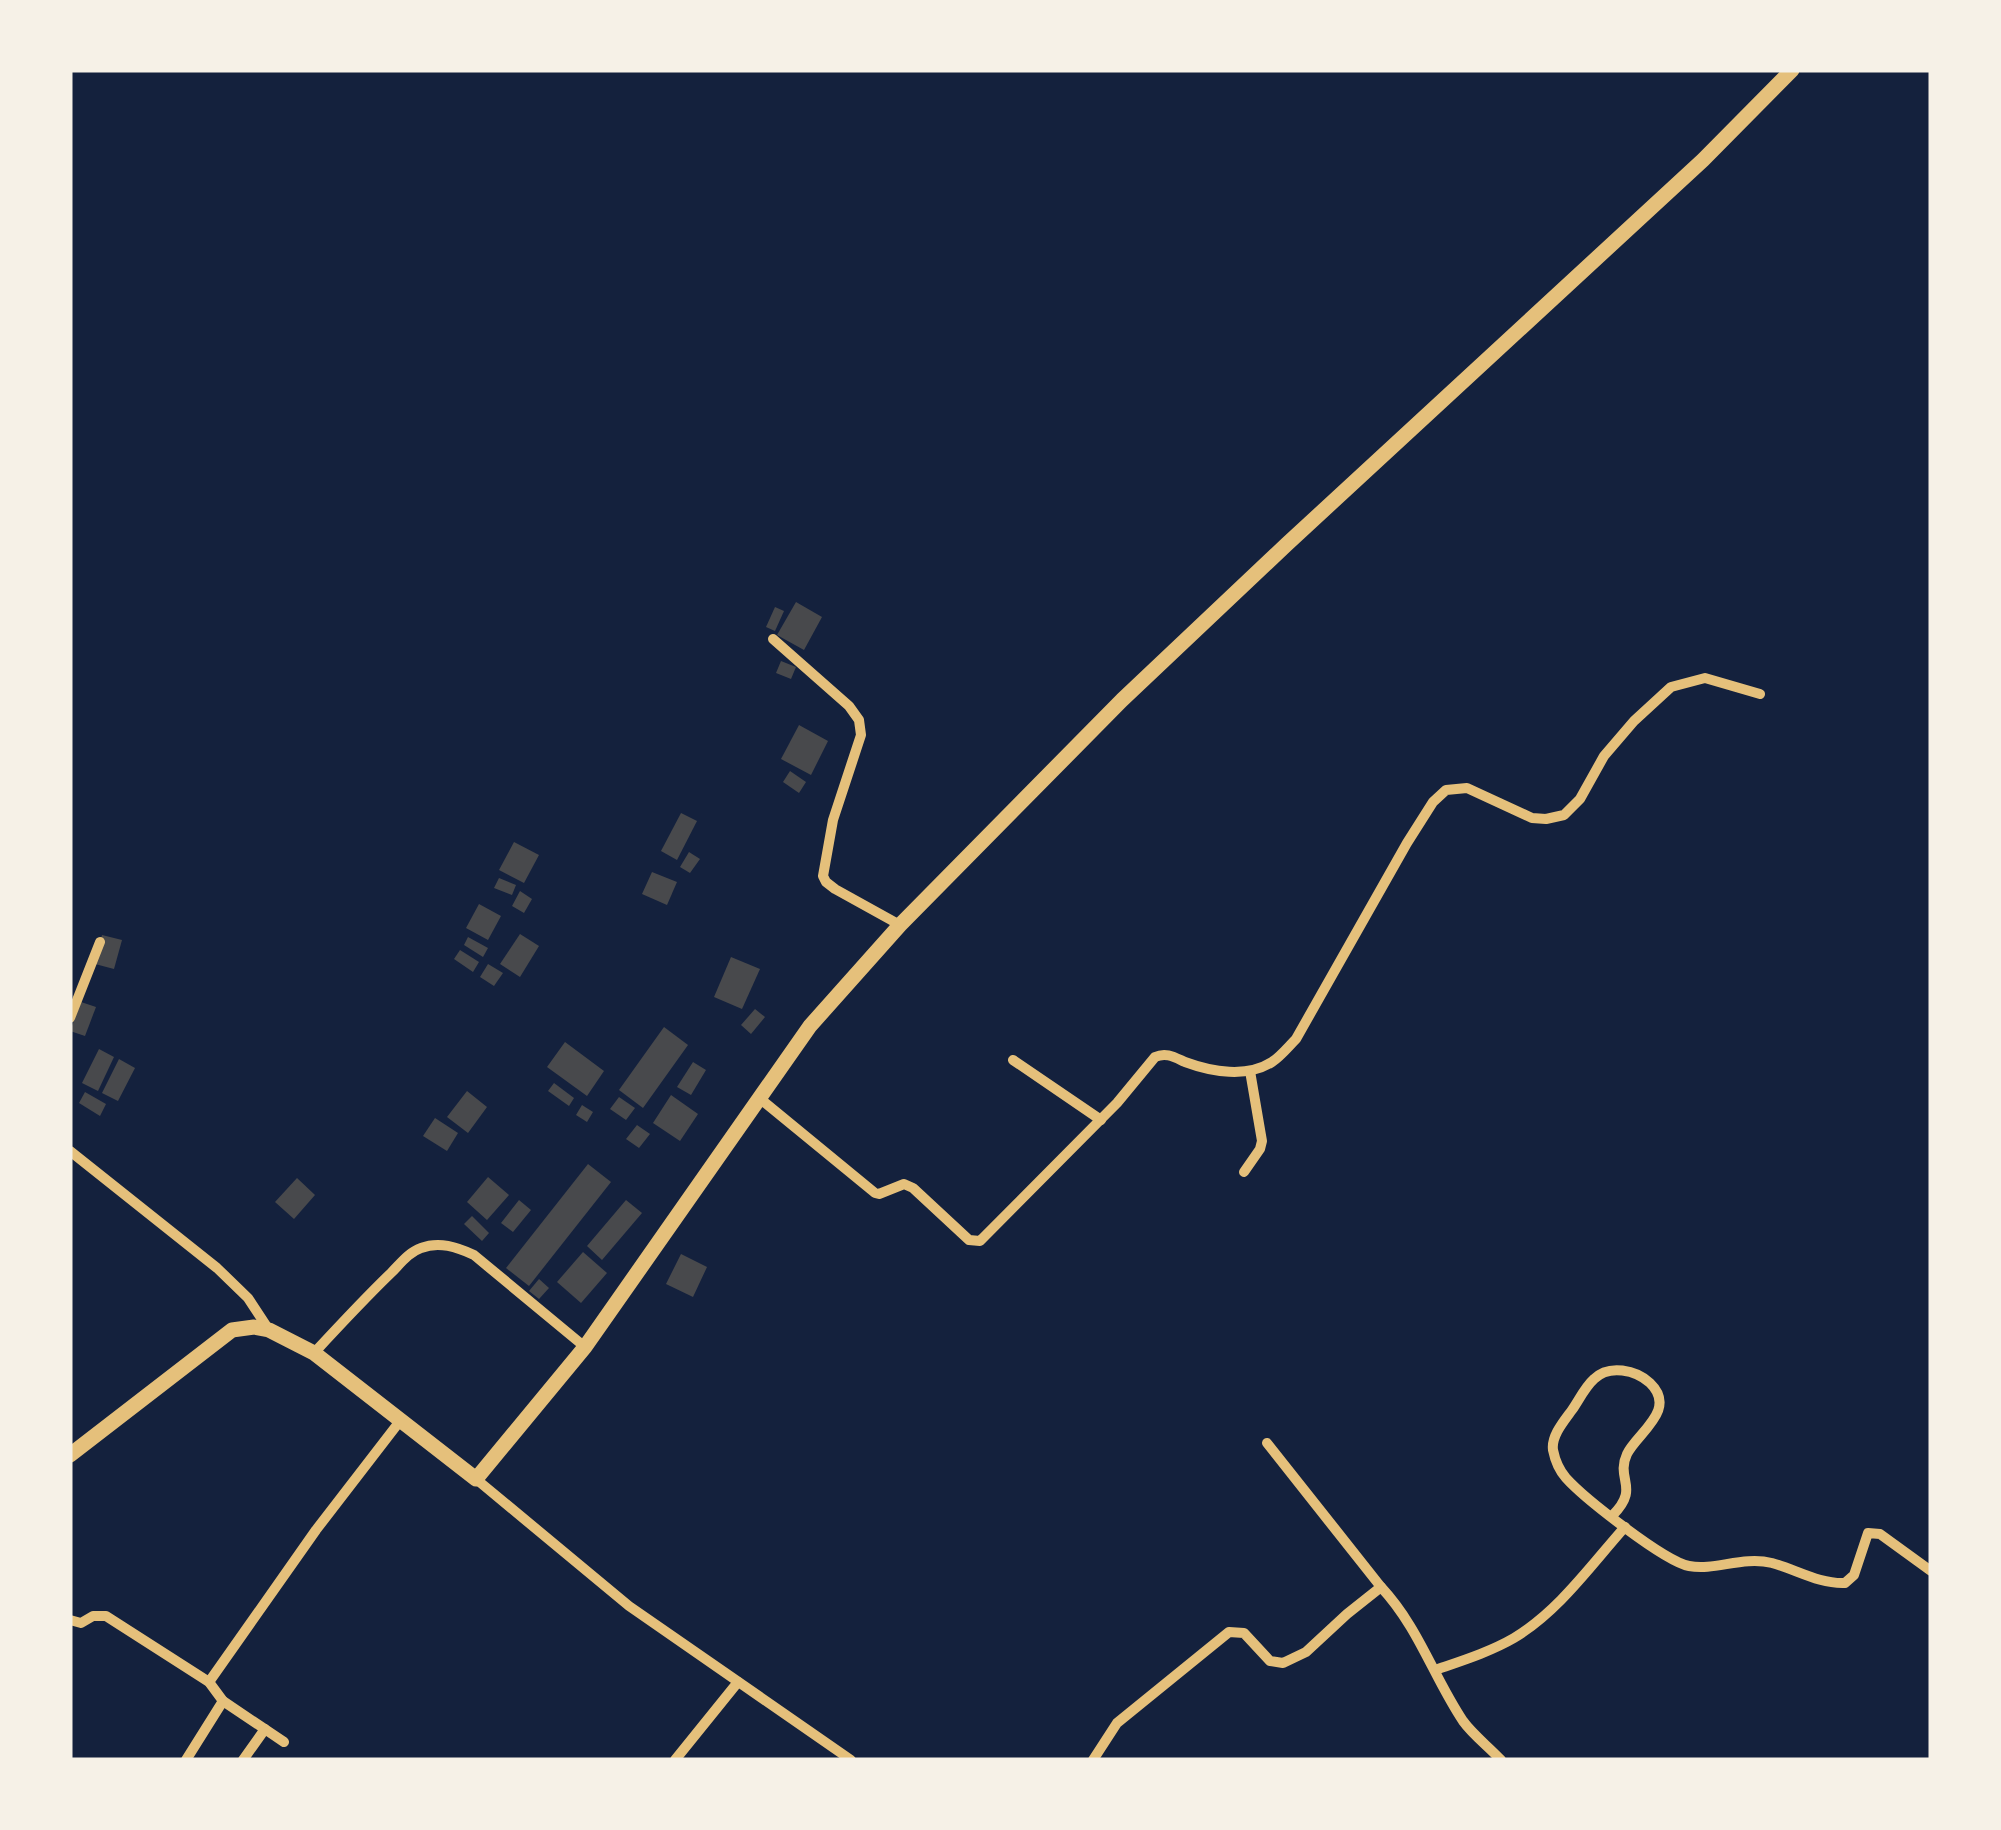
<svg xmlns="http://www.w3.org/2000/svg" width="2001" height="1830" font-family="Commissioner,sans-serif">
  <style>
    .building { fill: #48494c }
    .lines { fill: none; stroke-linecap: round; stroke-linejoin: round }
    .minor { stroke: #e5c07b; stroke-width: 10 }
    .tertiary { stroke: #e5c07b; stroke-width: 15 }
  </style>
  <rect width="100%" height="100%" fill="#14213d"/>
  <g class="building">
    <path d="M796,602L822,617L804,650L777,635Z"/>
    <path d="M775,607L784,611L775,631L766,627Z"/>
    <path d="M781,661L796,667L791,679L776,673Z"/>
    <path d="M799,725L828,741L811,775L781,759Z"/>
    <path d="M790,771L806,782L799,793L783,782Z"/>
    <path d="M681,813L697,821L677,860L661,851Z"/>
    <path d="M514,842L539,855L524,883L499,870Z"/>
    <path d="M689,852L700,859L690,873L680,867Z"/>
    <path d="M652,872L677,882L667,905L642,894Z"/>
    <path d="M499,878L516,885L512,895L494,888Z"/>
    <path d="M520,891L532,899L524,913L512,906Z"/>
    <path d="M479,904L501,916L488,940L466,928Z"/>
    <path d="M520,934L539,946L520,977L500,964Z"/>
    <path d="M102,935L122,940L114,969L95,964Z"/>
    <path d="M468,937L488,948L483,957L464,945Z"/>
    <path d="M460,950L479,962L473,972L454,959Z"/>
    <path d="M731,957L760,969L742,1009L714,997Z"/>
    <path d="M488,964L503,973L494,986L480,977Z"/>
    <path d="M81,1002L96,1007L85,1036L70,1031Z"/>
    <path d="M755,1009L765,1017L751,1034L741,1025Z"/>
    <path d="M664,1027L688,1045L643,1108L619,1090Z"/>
    <path d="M565,1042L604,1071L587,1096L547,1067Z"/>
    <path d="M99,1049L114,1057L98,1091L82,1083Z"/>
    <path d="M119,1059L135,1068L118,1101L102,1093Z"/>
    <path d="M693,1062L706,1070L691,1095L677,1087Z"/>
    <path d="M554,1083L574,1098L569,1106L548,1091Z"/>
    <path d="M467,1091L487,1107L468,1133L447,1117Z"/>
    <path d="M85,1092L106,1104L100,1116L79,1103Z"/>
    <path d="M671,1095L698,1114L680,1141L653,1123Z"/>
    <path d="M619,1097L635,1108L626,1120L610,1109Z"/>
    <path d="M582,1105L593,1112L587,1122L576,1115Z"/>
    <path d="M435,1118L458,1133L447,1151L423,1136Z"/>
    <path d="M637,1125L650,1134L639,1148L626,1139Z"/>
    <path d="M588,1164L611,1182L529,1286L506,1268Z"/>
    <path d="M488,1177L509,1195L487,1220L467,1202Z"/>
    <path d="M297,1178L315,1195L294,1219L275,1202Z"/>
    <path d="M519,1200L531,1210L513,1232L501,1223Z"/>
    <path d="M626,1200L642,1213L602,1260L587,1246Z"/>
    <path d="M472,1216L489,1233L482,1241L464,1224Z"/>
    <path d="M583,1252L607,1273L581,1303L557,1282Z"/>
    <path d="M681,1254L707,1267L693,1297L666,1284Z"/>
    <path d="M539,1279L549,1288L539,1299L529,1291Z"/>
  </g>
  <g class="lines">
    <g class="minor">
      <path d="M773,639L849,706L859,720L861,735L833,820L823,876L826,882L835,889L900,925"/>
      <path d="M70,1018L100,942"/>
      <path d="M1013,1060L1101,1120"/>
      <path d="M758,1097L875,1193L879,1194L904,1184L913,1188L969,1240L980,1241L1117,1103L1155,1057C1166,1052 1174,1057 1185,1062C1212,1072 1247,1078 1272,1062C1281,1056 1288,1047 1296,1039L1407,843L1433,802L1446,790L1467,788L1532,818L1546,819L1564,815L1580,799L1604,756L1634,721L1671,687L1705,678L1760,694"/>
      <path d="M70,1151L217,1268L248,1298L269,1330"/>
      <path d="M1244,1172L1260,1149L1262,1141L1250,1071"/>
      <path d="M314,1353C339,1326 364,1299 391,1273C400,1264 409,1252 421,1248C439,1241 457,1247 474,1255L585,1347"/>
      <path d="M1267,1443L1381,1587"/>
      <path d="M476,1479L629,1606L851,1760"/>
      <path d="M1612,1516C1641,1487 1615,1480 1627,1454C1637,1433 1678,1410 1650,1383C1636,1370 1609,1364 1594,1379C1585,1387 1579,1400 1572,1410C1564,1421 1551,1436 1553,1450C1555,1460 1559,1470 1566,1478C1584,1498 1664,1561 1689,1566C1715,1571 1742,1556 1772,1563C1797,1570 1819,1584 1845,1583L1854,1575L1868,1533L1880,1534L1931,1571"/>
      <path d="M70,1620L81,1623L93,1616H106L209,1682L223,1701L284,1742"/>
      <path d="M1435,1670C1461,1661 1490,1652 1514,1638C1559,1611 1591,1565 1625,1527"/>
      <path d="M209,1682L316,1530L400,1421"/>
      <path d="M186,1760L223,1701"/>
      <path d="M243,1760L265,1729"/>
      <path d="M675,1760L738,1682"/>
      <path d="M1093,1760L1117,1723L1229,1632L1244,1633L1270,1661L1283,1663L1306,1652L1347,1614L1381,1587C1419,1628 1433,1676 1463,1721C1473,1735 1489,1747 1501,1760"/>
    </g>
    <path class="tertiary" d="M70,1455L232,1330L254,1327L269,1330L314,1353L476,1479L585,1347L810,1026L900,925L1122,700L1287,544L1703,160L1792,70"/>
  </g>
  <rect width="2001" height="1830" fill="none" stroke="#f6f1e7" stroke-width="145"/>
</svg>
